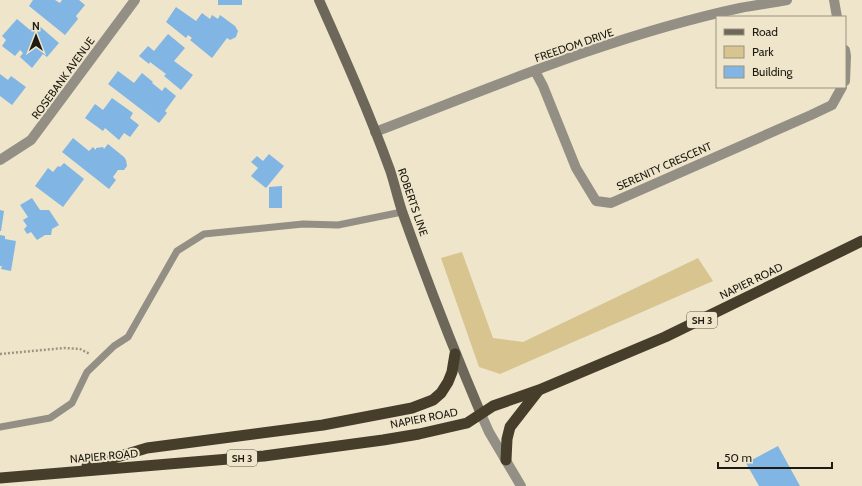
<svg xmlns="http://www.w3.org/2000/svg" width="862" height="486" font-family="Cabin,sans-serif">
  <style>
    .green { fill: #d7c48f }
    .building { fill: #81b5e4 }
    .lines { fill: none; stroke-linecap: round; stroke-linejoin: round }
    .path { stroke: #9c9582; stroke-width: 2.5; stroke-dasharray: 2 2; stroke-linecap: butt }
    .service { stroke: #938f85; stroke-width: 7 }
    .minor { stroke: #938f85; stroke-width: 10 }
    .secondary { stroke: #6c6758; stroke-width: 10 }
    .trunk { stroke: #463e2b; stroke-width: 11 }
    .labels { text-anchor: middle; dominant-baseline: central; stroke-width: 4; stroke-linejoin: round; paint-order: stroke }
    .shield { fill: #eee5cb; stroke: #5c5749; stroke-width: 1 }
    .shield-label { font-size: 10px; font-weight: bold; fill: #1e1a11 }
    .street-label { font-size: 11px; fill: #1e1a11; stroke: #eee5cb }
  </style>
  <rect width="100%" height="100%" fill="#eee5cb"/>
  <path class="green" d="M462,252L493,338L523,342L698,258L713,281L500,374L479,367L441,258Z"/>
  <g class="building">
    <path d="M33,0H55L60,3L62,0H79L85,5L76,16L78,19L65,35L29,6Z"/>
    <rect x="218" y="0" width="24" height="5"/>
    <path d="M176,7L196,21L202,13L210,19L212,15L218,19L220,15L235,26L238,31L236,37L230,40L227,38L212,58L190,40L192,38L188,35L186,38L166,22Z"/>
    <path d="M17,19L30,30L36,23L59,43L47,57L43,54L32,68L20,57L23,53L20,50L15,56L2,46L6,40L2,36Z"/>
    <path d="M168,34L185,48L174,61L193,75L181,90L164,76L166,74L150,62L149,64L139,56L148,46L154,51Z"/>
    <path d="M118,71L134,83L142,73L153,82L152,83L162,91L165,87L176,96L165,111L167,113L159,123L108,84Z"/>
    <path d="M0,74L8,80L11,76L26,87L12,105L0,96Z"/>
    <path d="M112,98L133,113L130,118L139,125L130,137L124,133L119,140L105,128L103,131L85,118L95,104L103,110Z"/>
    <path d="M73,138L89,151L93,147L96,150V148L103,147L104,149L108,144L124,157L126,160L127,166L124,170H118L113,177L116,180L109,189L62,152Z"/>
    <path d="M269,154L284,166L266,188L251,176L258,168L251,162L257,156L263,161Z"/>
    <path d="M64,163L84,179L63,207L35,186L48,168L53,172L58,166L60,167Z"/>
    <path d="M282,186V208H269V187Z"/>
    <path d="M32,198L40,210H49L59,225L52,229L51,235H45L37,240L31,232L27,234L24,229L27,226L23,220L28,217L20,205Z"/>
    <path d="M0,210L4,211L1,231H0Z"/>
    <path d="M0,235L5,236V239L16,241L11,271L1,269L2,266H0Z"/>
    <path d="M778,446L800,486H759L746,463Z"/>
  </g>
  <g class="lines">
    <path class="path" d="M0,354L64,348L80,349L90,354"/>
    <path class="service" d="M0,427L50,418L72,403L87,372L114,346L128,337L177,251L204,234L303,224L338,225L402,212"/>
    <g class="minor">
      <path d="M834,0L837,17"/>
      <path d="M845,50L846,56L845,81"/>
      <path d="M535,71L543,86L576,168L596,201L611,203L811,115L832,105L842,87"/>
      <path d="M375,132C495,86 614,35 740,8C755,5 772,3 787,0"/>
      <path d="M0,160L31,140L135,0"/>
      <path d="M481,414L489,432L521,486"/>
    </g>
    <path class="secondary" d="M319,0C344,56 369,112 390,170C395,185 398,200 403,214C427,281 453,348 481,414"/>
    <g class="trunk">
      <path d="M506,460L507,439L510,427L538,391"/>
      <path d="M87,466L147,448L323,425L412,408L433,400L441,393L448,382L452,372L455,354"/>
      <path d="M0,478L264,456L383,440L419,434L467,423L493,406L539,390L665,337L862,241"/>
    </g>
  </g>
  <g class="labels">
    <g class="shield">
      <rect x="687" y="312" width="30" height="16" rx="3"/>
      <rect x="227" y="450" width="30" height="16" rx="3"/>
    </g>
    <g class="shield-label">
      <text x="702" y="320">SH 3</text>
      <text x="242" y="458">SH 3</text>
    </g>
    <g class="street-label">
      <text transform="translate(574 45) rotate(-19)">FREEDOM DRIVE</text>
      <text transform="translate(63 78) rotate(-54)">ROSEBANK AVENUE</text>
      <text transform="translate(664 166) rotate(-24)">SERENITY CRESCENT</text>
      <text transform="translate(413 202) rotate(71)">ROBERTS LINE</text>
      <text transform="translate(751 281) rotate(-26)">NAPIER ROAD</text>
      <text transform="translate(424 418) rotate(-11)">NAPIER ROAD</text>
      <text transform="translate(104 456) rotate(-5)">NAPIER ROAD</text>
    </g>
  </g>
  <rect x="716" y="16" width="130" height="72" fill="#eee5cb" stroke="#9b9481"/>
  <rect x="724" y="29" width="20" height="6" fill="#6c6758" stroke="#9b9481"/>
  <text x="752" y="36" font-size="12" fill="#1e1a11">Road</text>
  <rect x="724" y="46" width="20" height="12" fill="#d7c48f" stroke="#9b9481"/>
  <text x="752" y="56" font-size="12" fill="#1e1a11">Park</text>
  <rect x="724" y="66" width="20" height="12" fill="#81b5e4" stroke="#9b9481"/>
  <text x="752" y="76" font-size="12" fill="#1e1a11">Building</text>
  <g transform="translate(36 36)" stroke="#eee5cb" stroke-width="3" paint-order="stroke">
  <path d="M0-3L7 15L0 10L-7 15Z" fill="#1e1a11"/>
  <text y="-6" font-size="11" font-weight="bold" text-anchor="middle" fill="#1e1a11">N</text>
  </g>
  <path d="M718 462v6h114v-6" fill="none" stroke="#1e1a11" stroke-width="2"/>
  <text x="724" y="462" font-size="12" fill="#1e1a11" stroke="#eee5cb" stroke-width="3" paint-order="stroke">50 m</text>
</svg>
